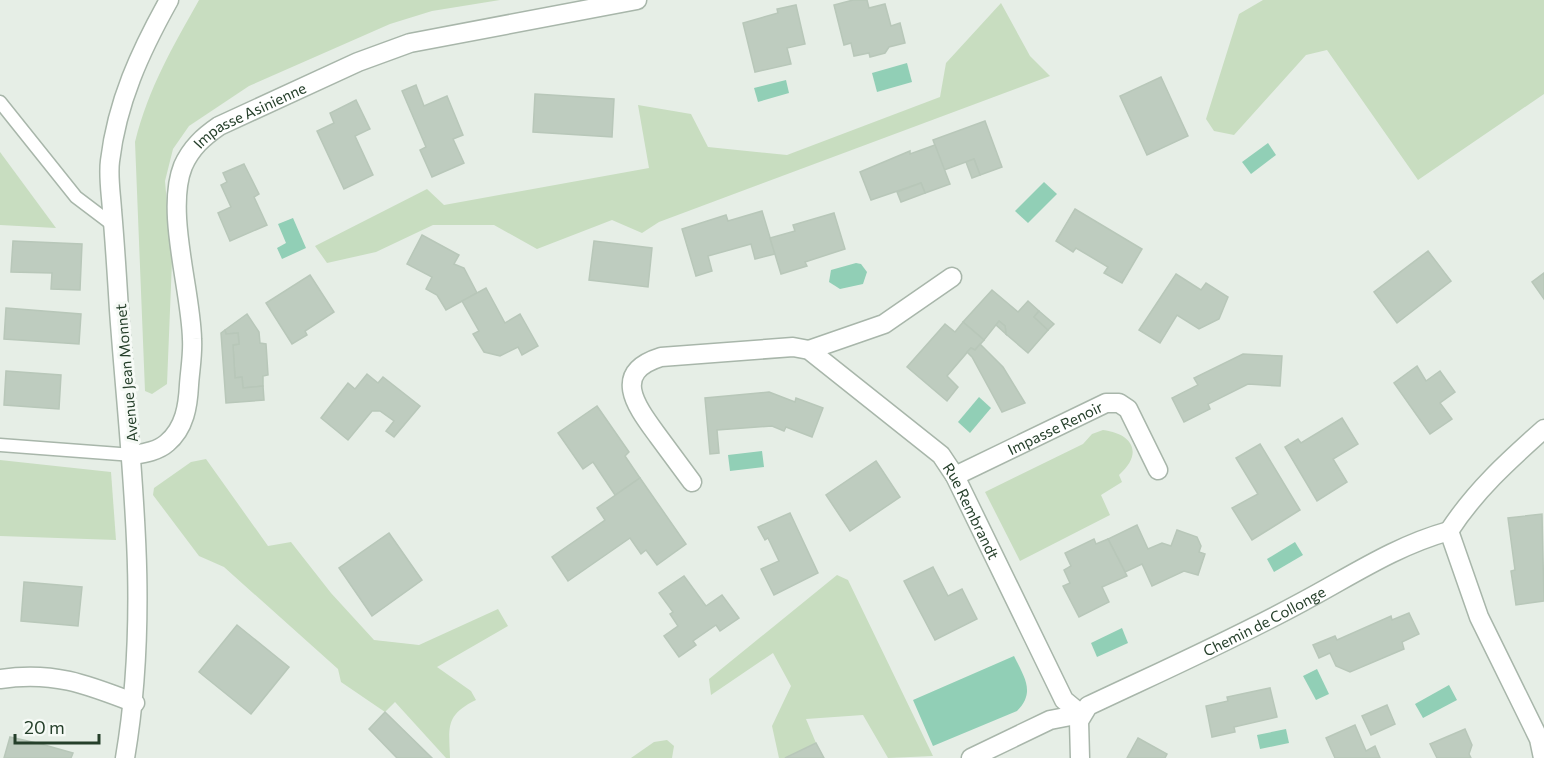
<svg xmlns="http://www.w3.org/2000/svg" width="1544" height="758" font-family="Commissioner,sans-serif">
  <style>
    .green { fill: #c8ddc0 }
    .water { fill: #91cfb6 }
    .building { fill: #beccbf; stroke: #b8c7b9; stroke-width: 1.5 }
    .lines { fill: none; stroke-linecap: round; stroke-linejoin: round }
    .service-casing { stroke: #a8b6aa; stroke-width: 15 }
    .minor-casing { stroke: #a8b6aa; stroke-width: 21 }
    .service { stroke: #fff; stroke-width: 12 }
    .minor { stroke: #fff; stroke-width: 18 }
    .labels { text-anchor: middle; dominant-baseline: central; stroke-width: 6; stroke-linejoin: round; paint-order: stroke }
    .street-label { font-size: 15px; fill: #253f2a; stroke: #f6faf6 }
  </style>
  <rect width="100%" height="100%" fill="#e6eee6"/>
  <g class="green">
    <path d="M199,0H500L432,11L390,24L249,86L189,126L173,149L165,181L172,261L167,384L152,394L145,391L135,142C149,87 172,48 199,0Z"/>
    <path d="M1263,0H1544V94L1418,180L1327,50L1306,55L1234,135L1214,131L1206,119L1239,14Z"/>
    <path d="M1001,3L1030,56L1050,76L659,222L642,233L612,220L537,249L494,225H433L376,252L327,263L315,246L427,189L444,205L649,168L638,105L691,114L708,147L787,155L940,97L946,63Z"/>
    <path d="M0,152L56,228L0,225Z"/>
    <path d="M1103,430C1134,434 1143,454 1119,475L1122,482L1101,495L1110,515L1020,561L985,492L1083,444L1092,434Z"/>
    <path d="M206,459L268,546L291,542L331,593L374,640L419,645L498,609L508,626L437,667L471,691L476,700C445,715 449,727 450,758H446L395,702L385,712L341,682L338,669L224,567L199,556L153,495L154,488L191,462Z"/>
    <path d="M0,460L111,472L116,540L0,536Z"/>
    <path d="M837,575L848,580L933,756L888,758L863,715L806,719L816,743L785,758H779L772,726L791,686L773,653L711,695L709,679Z"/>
    <path d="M667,740L674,746L672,758H631L654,742Z"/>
  </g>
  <g class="water">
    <path d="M907,63L912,82L877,92L872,73Z"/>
    <path d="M786,80L789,93L758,102L754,88Z"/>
    <path d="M1268,143L1276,155L1251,174L1242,162Z"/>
    <path d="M1044,182L1057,194L1028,223L1015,211Z"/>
    <path d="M293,218L306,248L282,259L277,248L286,243L278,224Z"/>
    <path d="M856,263L861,264L867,272L863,284L840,289L829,282L831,270Z"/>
    <path d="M979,397L991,408L970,433L958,422Z"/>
    <path d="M762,451L764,467L730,471L728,455Z"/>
    <path d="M1295,542L1303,555L1274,572L1267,559Z"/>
    <path d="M1122,628L1128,643L1097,657L1091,643Z"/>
    <path d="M1014,656C1024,677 1036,692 1017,711L933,746L913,700Z"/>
    <path d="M1317,669L1329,694L1316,700L1303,676Z"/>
    <path d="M1449,685L1457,700L1423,718L1415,704Z"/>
    <path d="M1286,729L1289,743L1260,749L1257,735Z"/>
  </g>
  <g class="building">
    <path d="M853,0H867L869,8L885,4L891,26L900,23L905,43L889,47L885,53L870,57L869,53L854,56L851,43L844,45L834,5Z"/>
    <path d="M796,5L805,44L787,48L791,64L755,72L743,23L778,13L777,9Z"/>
    <path d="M1161,77L1188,136L1147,155L1120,96Z"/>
    <path d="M416,85L424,106L447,96L463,135L453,139L464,163L432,177L420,150L426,147L402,91Z"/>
    <path d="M535,94L614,99L612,137L533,132Z"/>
    <path d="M356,100L370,129L355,136L373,175L344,189L317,131L334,123L330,113Z"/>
    <path d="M985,121L1002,167L980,175L974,159L944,170L933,140Z"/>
    <path d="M935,145L950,184L925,193L921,183L871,200L860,172L910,151V154Z"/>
    <path d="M974,159L980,175L972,178L966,162Z"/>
    <path d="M244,164L259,194L254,197L267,225L230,241L218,213L231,207L221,185L227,182L223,173Z"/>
    <path d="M921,183L925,193L901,202L897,192Z"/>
    <path d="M1075,209L1142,249L1122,283L1104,273L1108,267L1076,248L1073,252L1056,241Z"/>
    <path d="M762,211L775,254L755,259L751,244L708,256L712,271L696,276L682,229L726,215L728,221Z"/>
    <path d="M834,213L845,249L805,262L807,266L781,274L770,238L795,231L793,225Z"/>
    <path d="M422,235L459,255L454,264L464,268L477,293L446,310L437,295L426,289L432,277L407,264Z"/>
    <path d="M13,241L82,244L80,290L51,289L52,273L11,272Z"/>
    <path d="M594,241L652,248L648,287L589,280Z"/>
    <path d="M1428,251L1451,281L1397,323L1374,292Z"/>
    <path d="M1544,273V299L1532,282Z"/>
    <path d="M1176,274L1201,290L1206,283L1228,297L1219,319L1199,329L1177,315L1160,343L1139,330Z"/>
    <path d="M310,275L334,312L305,331L307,335L292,344L266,303Z"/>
    <path d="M486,288L505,323L520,314L538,346L522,355L518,347L500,356L484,352L473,334L479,331L462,301Z"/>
    <path d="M992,290L1018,312L1028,301L1039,311L1034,317L1048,330L1028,353L1006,334L1005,326L999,321L984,340L963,322Z"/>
    <path d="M6,308L81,314L79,344L4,339Z"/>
    <path d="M1039,311L1054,324L1048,330L1034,317Z"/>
    <path d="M247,314L259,332L260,343L266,344L268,375L263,376V386L243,388L242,377L235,378L233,345L239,344L238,333L226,334L225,330Z"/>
    <path d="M999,321L1005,326L1006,334L996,325Z"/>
    <path d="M963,322L984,340L975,350L971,348L947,376L958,387L947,401L907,367L945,324L955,332Z"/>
    <path d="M225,330L226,334L238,333L239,344L233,345L235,378L242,377L243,388L263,386L264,400L226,403L221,333Z"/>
    <path d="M980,344L1003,367L1025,403L1002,412L972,357L967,352L971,348L975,350Z"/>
    <path d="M1243,354L1282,356L1280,386L1248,384L1208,404L1210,409L1184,422L1172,398L1198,385L1194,378Z"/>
    <path d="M1417,366L1426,381L1440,371L1455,392L1440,403L1452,419L1430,434L1394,383Z"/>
    <path d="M6,371L61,375L59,409L4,405Z"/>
    <path d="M367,374L378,383L383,377L420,406L394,437L386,431L394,421L380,411H372L348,440L321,418L348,383L355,389Z"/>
    <path d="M769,392L795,402L796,398L823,408L812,437L786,427L784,431L772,426L717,430L719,453L710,454L705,398Z"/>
    <path d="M597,406L629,452L625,456L640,478L615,495L593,462L583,469L558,433Z"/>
    <path d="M1342,418L1358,444L1333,459L1347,482L1317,501L1285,447L1298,439L1301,443Z"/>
    <path d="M1260,444L1300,510L1252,540L1232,508L1258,494L1236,458Z"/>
    <path d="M876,461L900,497L850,531L826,495Z"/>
    <path d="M640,478L686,544L657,565L646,550L641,554L630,538L568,581L552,557L605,520L597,508Z"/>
    <path d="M790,513L818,573L774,595L761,569L779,561L768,538L765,540L758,527Z"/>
    <path d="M1542,514L1544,601L1516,605L1511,571L1515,570L1508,518Z"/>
    <path d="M1137,525L1148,549L1162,543L1171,546L1177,530L1197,537L1201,546L1199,552L1205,554L1198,575L1184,571L1152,586L1142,564L1125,572L1108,539Z"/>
    <path d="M389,533L422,580L372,616L339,568Z"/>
    <path d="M1094,539L1096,544L1108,539L1127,576L1102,587L1109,602L1079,617L1063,586L1070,583L1064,570L1071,566L1065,553Z"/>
    <path d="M933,567L948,596L962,589L977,619L935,640L904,581Z"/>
    <path d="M684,576L706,606L722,595L739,618L720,631L716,625L693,641L696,645L679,657L664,636L678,626L670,614L673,612L659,593Z"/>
    <path d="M24,582L82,587L78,626L21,621Z"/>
    <path d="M1409,613L1419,634L1402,642L1404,649L1350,672L1336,666L1330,653L1319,658L1313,645L1335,636L1337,640L1391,616L1392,620Z"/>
    <path d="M237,625L289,667L251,714L199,672Z"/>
    <path d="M1270,688L1277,717L1234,727L1235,732L1212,737L1206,706L1228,701L1227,697Z"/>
    <path d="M1387,705L1395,724L1371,735L1362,716Z"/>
    <path d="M385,712L432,758H397L369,729Z"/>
    <path d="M1355,725L1366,751L1375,746L1380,758H1335L1326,738Z"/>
    <path d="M1465,729L1472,745L1469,754L1471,758H1437L1430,744Z"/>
    <path d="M10,737L41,744L73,753L71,758H4Z"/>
    <path d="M1138,738L1167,754L1165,758H1127Z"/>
    <path d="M816,743L824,758H785Z"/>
  </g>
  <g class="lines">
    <defs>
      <g id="service">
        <path d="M0,102L76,197L113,225"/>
        <path d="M0,445L133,455"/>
      </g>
      <g id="minor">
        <path d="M809,350L884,324L952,277"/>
        <path id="s1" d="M133,455C145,453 158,451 167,443C185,428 188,405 189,385C190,370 193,354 192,339C191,290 165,211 183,166C191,148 203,137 219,126L358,62L410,43L637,0"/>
        <path id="s2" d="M955,476L1106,403H1119L1128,409L1158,470"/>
        <path id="s3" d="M692,482C681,467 669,451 658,436C637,407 610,373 661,357L793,347L809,350L941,455L955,476L1064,700L1081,714"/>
        <path d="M1449,531L1479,617L1539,739L1543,758"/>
        <path d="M1449,531C1475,491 1508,461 1544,429"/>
        <path d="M0,679C53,671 86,684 135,703"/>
        <path d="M125,758C151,606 130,462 119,310C117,277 115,244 112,210C111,194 108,176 110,161C117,102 140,52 169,0"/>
        <path d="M971,758L1050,720L1081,714"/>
        <path id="s4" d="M1080,758L1079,721L1088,706C1160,672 1232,640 1302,602C1351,576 1395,546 1449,531"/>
      </g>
    </defs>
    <use href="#service" class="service-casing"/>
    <use href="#minor" class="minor-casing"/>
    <use href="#service" class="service"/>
    <use href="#minor" class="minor"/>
  </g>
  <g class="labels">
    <g class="street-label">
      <text stroke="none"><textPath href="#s1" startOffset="408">Impasse Asinienne</textPath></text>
      <text transform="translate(126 373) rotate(-95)">Avenue Jean Monnet</text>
      <text stroke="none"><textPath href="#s2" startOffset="111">Impasse Renoir</textPath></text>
      <text stroke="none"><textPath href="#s3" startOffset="540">Rue Rembrandt</textPath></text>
      <text stroke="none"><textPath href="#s4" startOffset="250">Chemin de Collonge</textPath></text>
    </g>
  </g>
  <path d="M15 734v9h84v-9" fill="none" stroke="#253f2a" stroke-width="3"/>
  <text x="24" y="734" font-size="18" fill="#253f2a" stroke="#f6faf6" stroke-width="4.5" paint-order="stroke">20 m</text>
</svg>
